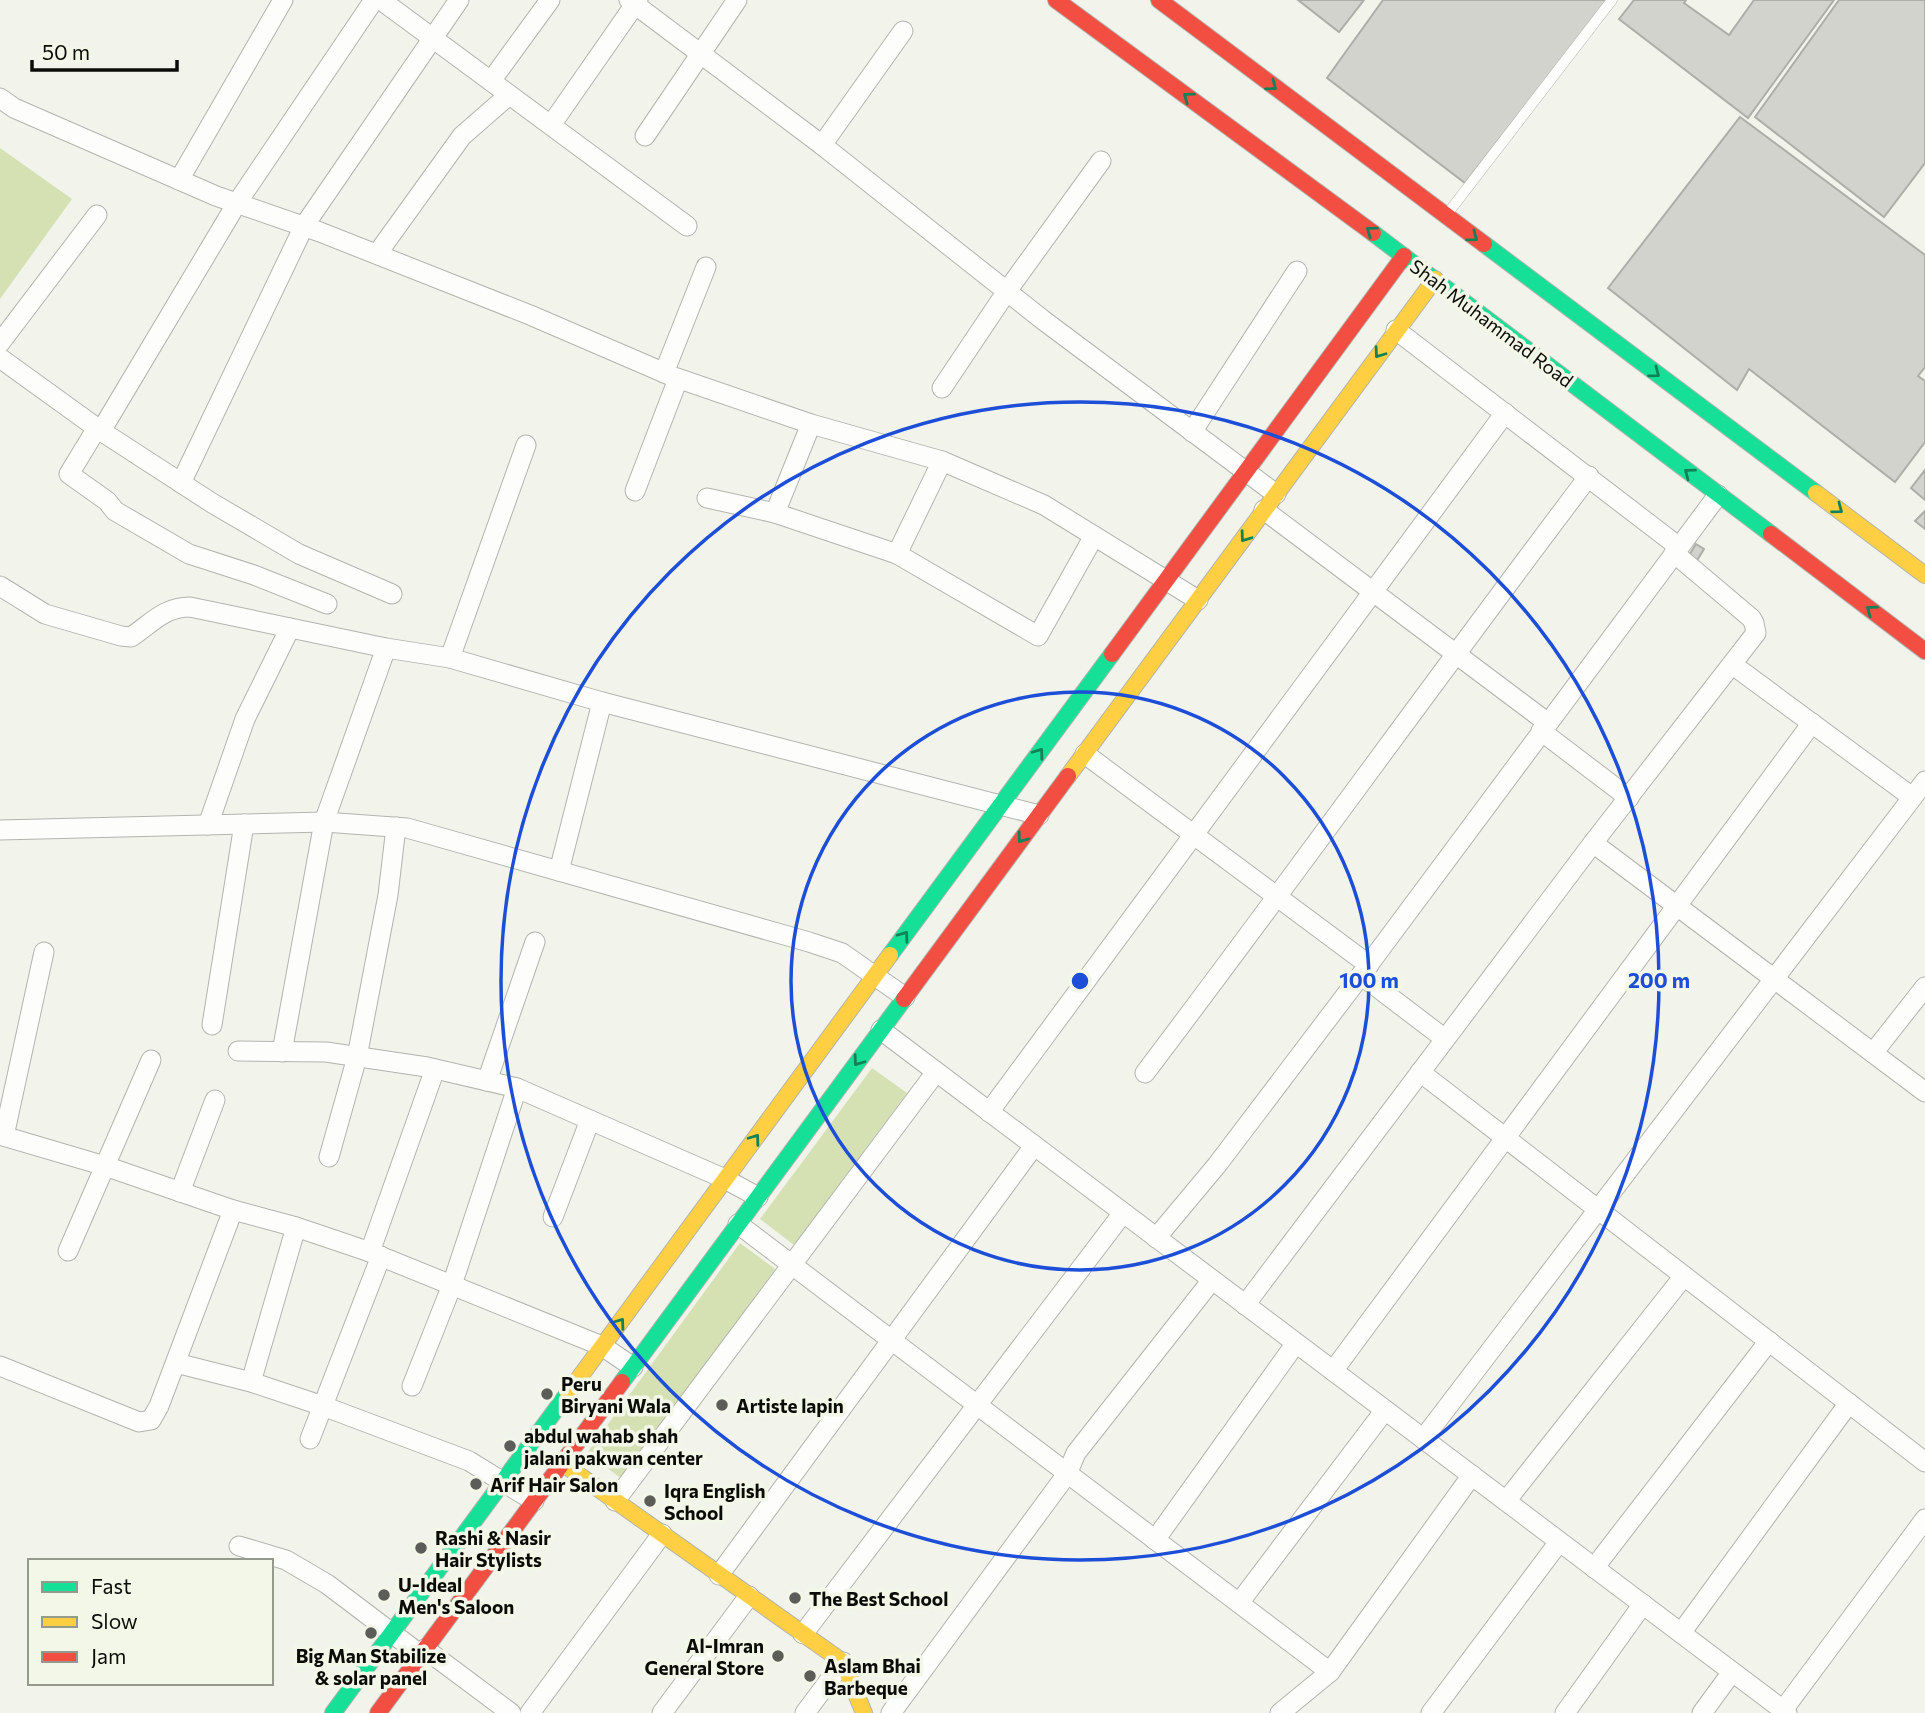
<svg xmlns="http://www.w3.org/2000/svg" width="1925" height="1713" font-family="Commissioner,sans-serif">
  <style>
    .green { fill: #d5e0b3 }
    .building { fill: #d2d3cd; stroke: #adaea8; stroke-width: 2 }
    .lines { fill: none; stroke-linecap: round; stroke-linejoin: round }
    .lane-casing { stroke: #b2b4ae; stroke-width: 11 }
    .street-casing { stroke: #b2b4ae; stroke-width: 21 }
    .fast-casing { stroke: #b2b4ae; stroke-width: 18 }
    .slow-casing { stroke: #b2b4ae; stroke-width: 18 }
    .jam-casing { stroke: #b2b4ae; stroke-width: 18 }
    .lane { stroke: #fdfdfc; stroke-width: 10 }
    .street { stroke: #fdfdfc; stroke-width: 19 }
    .fast { stroke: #16e098; stroke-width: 16 }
    .slow { stroke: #ffcf43; stroke-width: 16 }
    .jam { stroke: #f24e42; stroke-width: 16 }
    .oneway { stroke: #118157 }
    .ring { fill: none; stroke: #1d4ed8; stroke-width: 3.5 }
    .poi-dot { fill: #5c5d58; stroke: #f3f7e8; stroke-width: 2.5 }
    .labels { text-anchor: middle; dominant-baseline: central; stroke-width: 7; stroke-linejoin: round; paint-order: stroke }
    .street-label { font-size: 19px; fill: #0b0c08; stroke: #f3f7e8 }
    .poi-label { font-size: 19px; font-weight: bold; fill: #0b0c08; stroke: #f3f7e8; text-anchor: start }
    .centre { fill: #1d4ed8; stroke: #f3f7e8; stroke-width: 3.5 }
    .ring-label { font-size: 21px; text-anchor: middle; font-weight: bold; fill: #1d4ed8; stroke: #f3f7e8; stroke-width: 7; stroke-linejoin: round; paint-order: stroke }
  </style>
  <rect width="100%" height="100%" fill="#f2f4ec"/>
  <g class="green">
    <path d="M0,148L72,199L0,299Z"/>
    <path d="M872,1068L907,1093L794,1245L760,1219Z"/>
    <path d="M740,1243L775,1269L622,1479L587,1453Z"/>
  </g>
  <g class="building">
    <path d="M1298,0H1364L1339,32Z"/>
    <path d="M1383,0H1608L1465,183L1327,78Z"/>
    <path d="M1634,0H1686L1684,3L1729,35L1754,0H1834L1748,118L1619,19Z"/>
    <path d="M1839,0H1925V163L1884,217L1755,117Z"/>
    <path d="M1740,117L1925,255V367L1918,376L1925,381V442L1895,482L1749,369L1737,390L1608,288Z"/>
    <path d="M1925,470V500L1911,488Z"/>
    <path d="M1925,511V529L1915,521Z"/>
    <path d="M1696,544L1704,549L1696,562L1688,557Z"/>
  </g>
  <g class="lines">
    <defs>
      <path id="lane" d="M1448,213L1612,0"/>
      <g id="street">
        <path d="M381,0L687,226"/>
        <path d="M629,0L822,145L1043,320L1276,494"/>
        <path d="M491,81L550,0"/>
        <path d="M0,98L14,108L216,196L320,232L530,315L674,377L811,424L942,461L1044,505L1198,600"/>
        <path d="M551,125L638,0"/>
        <path d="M645,136L737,0"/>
        <path d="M822,145L903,31"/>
        <path d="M179,180L283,0"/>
        <path d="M377,254L462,136L509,95"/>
        <path d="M1396,330L1679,547"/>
        <path d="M0,343L97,215"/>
        <path d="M0,358L101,431L212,503L299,554L392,594"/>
        <path d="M664,373L706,267"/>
        <path d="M942,388L1007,291L1101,161"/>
        <path d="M97,428L69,474L107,501L115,511L189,554L254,575L327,604"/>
        <path d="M101,431L237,203L374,0"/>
        <path d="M1192,432L1297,271"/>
        <path d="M181,483L304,226L459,0"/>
        <path d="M635,491L678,379"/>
        <path d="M707,498L775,513L897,554L1038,636L1094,536"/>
        <path d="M1264,510L1548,723"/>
        <path d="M775,513L811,424"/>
        <path d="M897,554L942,461"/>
        <path d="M0,586L45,614L121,636L131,637C152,623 164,607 190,607L386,648L450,658L602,702L1039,815"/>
        <path d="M450,658L526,445"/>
        <path d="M1733,665L1912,797"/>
        <path d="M1541,731L1629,798"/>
        <path d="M1085,754L1369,965"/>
        <path d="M208,825L245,719L290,628"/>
        <path d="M0,830L324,822L407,828L809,942L842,953L905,997"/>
        <path d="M1593,843L1925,1092"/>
        <path d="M559,871L602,702"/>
        <path d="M1361,975L1445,1039"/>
        <path d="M212,1025L244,824"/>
        <path d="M881,1030L1787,1713"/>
        <path d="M238,1051L326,1052L427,1067L517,1088L725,1179L758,1197"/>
        <path d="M282,1052L324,822L386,648"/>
        <path d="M1873,1053L1925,987"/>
        <path d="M1420,1072L1925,1462"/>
        <path d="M1145,1073C1295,875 1439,674 1589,476"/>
        <path d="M487,1081L535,942"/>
        <path d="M989,1112L1505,413"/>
        <path d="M0,1135L105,1166L233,1210L296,1227L370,1252L602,1346L633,1367"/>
        <path d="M4,1136L44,952"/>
        <path d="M329,1157L357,1057L388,895L396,827"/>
        <path d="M180,1192L215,1100"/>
        <path d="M553,1217L590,1120"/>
        <path d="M738,1224L1330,1672"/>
        <path d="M1156,1238L1217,1165L1361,975L1718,495"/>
        <path d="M68,1251L151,1060"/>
        <path d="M370,1252L435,1069"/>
        <path d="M1245,1305L1593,843L1756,633L1754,623L1751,618L1674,553"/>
        <path d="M176,1363L251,1382L323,1406L469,1461L534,1501"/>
        <path d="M0,1366L139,1422L151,1420L159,1406L233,1210"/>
        <path d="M1333,1371L1812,723"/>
        <path d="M251,1382L296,1227"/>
        <path d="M412,1386L452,1285L517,1088"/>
        <path d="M310,1439L381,1256"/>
        <path d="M1423,1439L1925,781"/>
        <path d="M615,1501L936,1072"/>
        <path d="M1506,1501L1684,1276"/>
        <path d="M1155,1540L1296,1343"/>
        <path d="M239,1546L286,1560L327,1584L421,1655"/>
        <path d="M1594,1568L1769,1341"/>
        <path d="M719,1575L1034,1146"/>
        <path d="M1239,1603L1385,1410"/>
        <path d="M1681,1633L1849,1403"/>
        <path d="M803,1634L1123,1213"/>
        <path d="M425,1649L511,1713"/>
        <path d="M1783,1710L1925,1519"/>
        <path d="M530,1713L662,1534"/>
        <path d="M662,1713L749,1596"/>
        <path d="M805,1713L843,1662"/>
        <path d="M891,1713L1067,1474L1076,1453L1212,1280"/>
        <path d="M1280,1713L1330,1672L1472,1475"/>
        <path d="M1431,1713L1559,1542"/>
        <path d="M1565,1713L1643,1604"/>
        <path d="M1702,1713L1732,1672"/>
      </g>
      <g id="fast">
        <path d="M1373,233L1771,534"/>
        <path d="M1484,244L1816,493"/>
        <path d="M890,955L1112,654"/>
        <path d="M622,1382L904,999"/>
        <path d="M333,1713L568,1393"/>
      </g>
      <g id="slow">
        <path d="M1816,493L1925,575"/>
        <path d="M1068,776L1435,279"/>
        <path d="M568,1393L890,955"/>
        <path d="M562,1463L843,1662L864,1713"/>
      </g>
      <g id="jam">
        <path d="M1056,0L1373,233"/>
        <path d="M1159,0L1484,244"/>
        <path d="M1771,534L1925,651"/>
        <path d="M1112,654L1404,256"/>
        <path d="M904,999L1068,776"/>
        <path d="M378,1713L622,1382"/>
      </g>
    </defs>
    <use href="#lane" class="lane-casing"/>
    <use href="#street" class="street-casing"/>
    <use href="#fast" class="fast-casing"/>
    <use href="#slow" class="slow-casing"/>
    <use href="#jam" class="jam-casing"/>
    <use href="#lane" class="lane"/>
    <use href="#street" class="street"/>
    <use href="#fast" class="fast"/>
    <use href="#slow" class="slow"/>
    <use href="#jam" class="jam"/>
  </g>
  <defs><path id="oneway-chevron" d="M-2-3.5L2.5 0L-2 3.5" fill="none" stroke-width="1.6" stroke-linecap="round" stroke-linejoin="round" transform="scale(1.75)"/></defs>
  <g class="oneway">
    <use href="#oneway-chevron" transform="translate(1272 86) rotate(37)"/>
    <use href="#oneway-chevron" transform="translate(1188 97) rotate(-144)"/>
    <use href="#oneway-chevron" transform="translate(1371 231) rotate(-144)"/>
    <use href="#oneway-chevron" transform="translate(1473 237) rotate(37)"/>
    <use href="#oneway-chevron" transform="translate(1379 353) rotate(126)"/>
    <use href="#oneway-chevron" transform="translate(1655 373) rotate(37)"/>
    <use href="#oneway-chevron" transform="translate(1689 473) rotate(-143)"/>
    <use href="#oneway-chevron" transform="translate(1838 509) rotate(37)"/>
    <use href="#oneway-chevron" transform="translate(1245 537) rotate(126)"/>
    <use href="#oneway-chevron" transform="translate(1871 610) rotate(-143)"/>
    <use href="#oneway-chevron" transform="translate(1039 753) rotate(-54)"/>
    <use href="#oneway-chevron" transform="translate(1022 838) rotate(126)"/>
    <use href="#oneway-chevron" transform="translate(904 936) rotate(-54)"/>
    <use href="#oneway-chevron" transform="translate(858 1061) rotate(126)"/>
    <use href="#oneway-chevron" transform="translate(755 1139) rotate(-54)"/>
    <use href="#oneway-chevron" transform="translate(620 1323) rotate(-54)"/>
  </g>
  <g class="ring">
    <circle cx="1080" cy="981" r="289"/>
    <circle cx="1080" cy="981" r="579"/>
  </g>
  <g class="poi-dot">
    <circle cx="547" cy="1394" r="7"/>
    <circle cx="722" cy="1405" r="7"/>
    <circle cx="510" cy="1446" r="7"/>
    <circle cx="476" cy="1484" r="7"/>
    <circle cx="650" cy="1501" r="7"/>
    <circle cx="421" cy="1548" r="7"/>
    <circle cx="384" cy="1595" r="7"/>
    <circle cx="795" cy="1598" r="7"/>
    <circle cx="371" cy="1633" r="7"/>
    <circle cx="778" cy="1656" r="7"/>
    <circle cx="810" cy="1676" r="7"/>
  </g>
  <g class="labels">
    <g class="street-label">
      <text transform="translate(1492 323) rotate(37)">Shah Muhammad Road</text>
    </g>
    <g class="poi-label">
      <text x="561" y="1383">Peru<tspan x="561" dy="22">Biryani Wala</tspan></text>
      <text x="736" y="1405">Artiste lapin</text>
      <text x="524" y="1435">abdul wahab shah<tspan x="524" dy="22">jalani pakwan center</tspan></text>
      <text x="490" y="1484">Arif Hair Salon</text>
      <text x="664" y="1490">Iqra English<tspan x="664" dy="22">School</tspan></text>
      <text x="435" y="1537">Rashi &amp; Nasir<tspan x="435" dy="22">Hair Stylists</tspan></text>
      <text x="398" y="1584">U-Ideal<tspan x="398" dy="22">Men's Saloon</tspan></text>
      <text x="809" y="1598">The Best School</text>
      <text x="764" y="1645" text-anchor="end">Al-Imran<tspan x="764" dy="22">General Store</tspan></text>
      <text x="371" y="1655" text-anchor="middle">Big Man Stabilize<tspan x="371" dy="22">&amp; solar panel</tspan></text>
      <text x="824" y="1665">Aslam Bhai<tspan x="824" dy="22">Barbeque</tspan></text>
    </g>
  </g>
  <circle cx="1080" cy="981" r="10" class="centre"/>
  <g class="ring-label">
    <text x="1369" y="988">100 m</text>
    <text x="1659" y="988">200 m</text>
  </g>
  <rect x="28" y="1559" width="245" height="126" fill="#f3f7e8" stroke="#96998e" stroke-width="2"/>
  <rect x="42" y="1582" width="35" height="10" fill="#16e098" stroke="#96998e" stroke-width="2"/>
  <text x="91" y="1594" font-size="21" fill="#0b0c08">Fast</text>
  <rect x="42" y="1617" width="35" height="10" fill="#ffcf43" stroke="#96998e" stroke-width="2"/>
  <text x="91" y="1629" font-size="21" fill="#0b0c08">Slow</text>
  <rect x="42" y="1652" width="35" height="10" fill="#f24e42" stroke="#96998e" stroke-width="2"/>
  <text x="91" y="1664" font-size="21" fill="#0b0c08">Jam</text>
  <path d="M32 60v10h145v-10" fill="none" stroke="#0b0c08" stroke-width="3.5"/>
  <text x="42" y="60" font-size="21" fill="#0b0c08" stroke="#f3f7e8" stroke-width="5" paint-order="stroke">50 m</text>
</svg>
